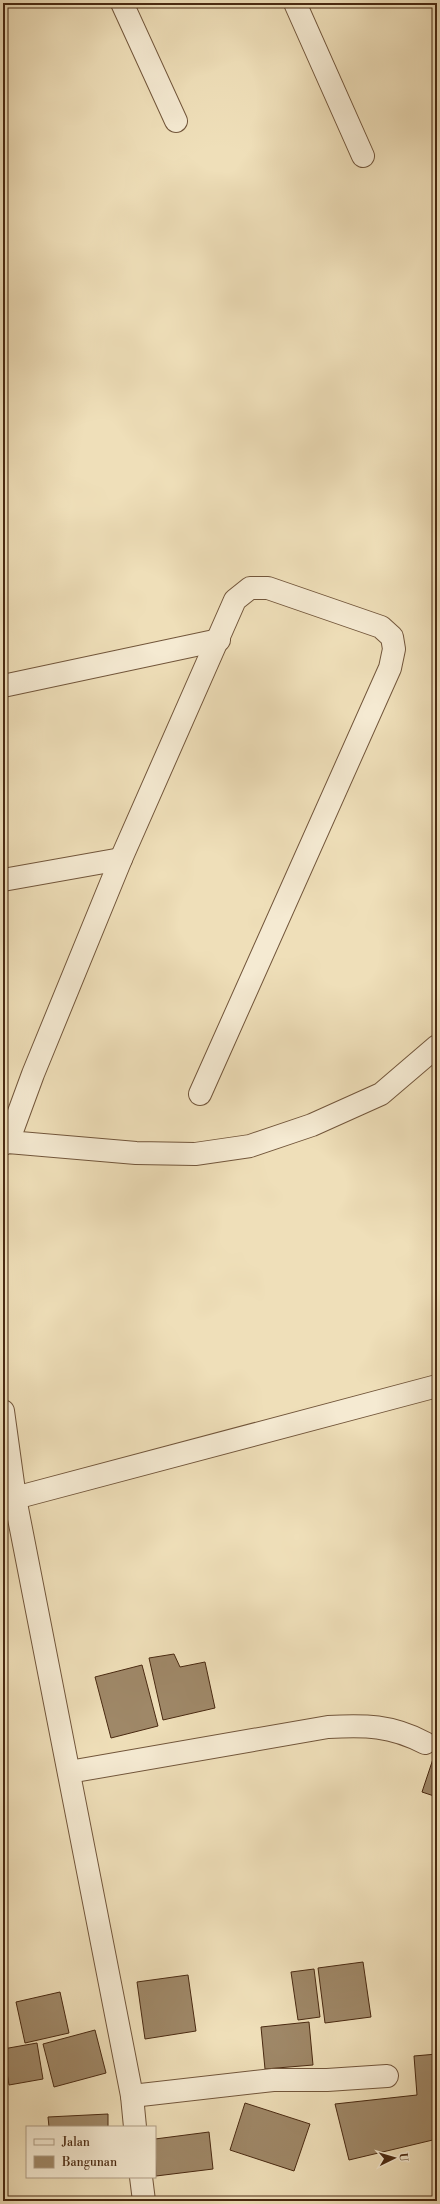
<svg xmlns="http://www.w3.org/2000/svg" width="440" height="2204" font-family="'Libre Bodoni',serif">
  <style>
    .building { fill: #9f8868; stroke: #492911 }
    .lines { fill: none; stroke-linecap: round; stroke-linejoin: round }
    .street-casing { stroke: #72563b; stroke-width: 24 }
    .street { stroke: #f5ead2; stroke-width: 22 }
  </style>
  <rect width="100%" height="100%" fill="#efdfb9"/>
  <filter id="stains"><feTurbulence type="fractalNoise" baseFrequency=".005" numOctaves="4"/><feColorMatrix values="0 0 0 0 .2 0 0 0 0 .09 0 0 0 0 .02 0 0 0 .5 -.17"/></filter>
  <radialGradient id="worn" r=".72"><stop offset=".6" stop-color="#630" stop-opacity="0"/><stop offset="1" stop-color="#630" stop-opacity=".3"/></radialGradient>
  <g class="building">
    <path d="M174,1654L180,1667L205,1662L215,1708L163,1720L149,1658Z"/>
    <path d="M142,1665L158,1726L111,1738L95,1677Z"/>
    <path d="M437,1747V1797L422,1792Z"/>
    <path d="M363,1962L371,2017L325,2023L318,1968Z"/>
    <path d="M314,1969L320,2017L298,2020L291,1972Z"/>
    <path d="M188,1975L196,2031L145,2039L137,1982Z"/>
    <path d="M60,1992L69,2033L25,2043L16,2002Z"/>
    <path d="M309,2022L313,2065L265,2069L261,2027Z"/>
    <path d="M95,2030L106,2073L54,2087L43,2044Z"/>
    <path d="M37,2043L43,2079L9,2085L3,2049Z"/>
    <path d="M437,2054V2139L349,2160L335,2104L417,2095L414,2056Z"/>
    <path d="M245,2103L310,2124L294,2171L230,2150Z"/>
    <path d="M108,2114V2127H49L48,2117Z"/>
    <path d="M209,2132L213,2169L156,2176L155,2139Z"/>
  </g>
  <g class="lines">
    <defs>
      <g id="street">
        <path d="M122,3L176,121"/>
        <path d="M295,3L363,156"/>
        <path d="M3,686L219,640"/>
        <path d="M3,880L121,859"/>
        <path d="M8,1142L33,1074L121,859L235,600L250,588H268L381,627L392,637L394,649L390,668L200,1094"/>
        <path d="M3,1144L8,1142L136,1153L195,1154L250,1146L312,1125L381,1094L437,1046"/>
        <path d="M3,1411L15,1498L132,2096L135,2127"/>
        <path d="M15,1498L437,1386"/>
        <path d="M69,1772L328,1727C365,1725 391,1725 425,1743"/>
        <path d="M132,2096L273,2080H327L387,2076"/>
        <path d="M141,2177L144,2201"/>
      </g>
    </defs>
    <use href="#street" class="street-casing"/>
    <use href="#street" class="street"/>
  </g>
  <rect width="440" height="2204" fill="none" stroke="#efdfb9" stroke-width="16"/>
  <rect x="4" y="4" width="432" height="2196" fill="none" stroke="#492911" stroke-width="2"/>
  <rect x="8" y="8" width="424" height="2188" fill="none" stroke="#492911"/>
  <rect x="26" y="2126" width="130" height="52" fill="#f5ead2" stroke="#b09d85"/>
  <rect x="34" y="2139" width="20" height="6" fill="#f5ead2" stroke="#b09d85"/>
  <text x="62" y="2146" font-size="12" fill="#492911">Jalan</text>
  <rect x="34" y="2156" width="20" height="12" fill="#9f8868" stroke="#b09d85"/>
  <text x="62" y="2166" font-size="12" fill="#492911">Bangunan</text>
  <g transform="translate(394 2158) rotate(85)" stroke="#f5ead2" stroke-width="3" paint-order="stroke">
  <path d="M0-3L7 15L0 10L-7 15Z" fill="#492911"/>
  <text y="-6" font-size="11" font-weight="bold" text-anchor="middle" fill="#492911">U</text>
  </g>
  <rect width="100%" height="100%" filter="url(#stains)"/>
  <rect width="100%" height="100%" fill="url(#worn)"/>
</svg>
